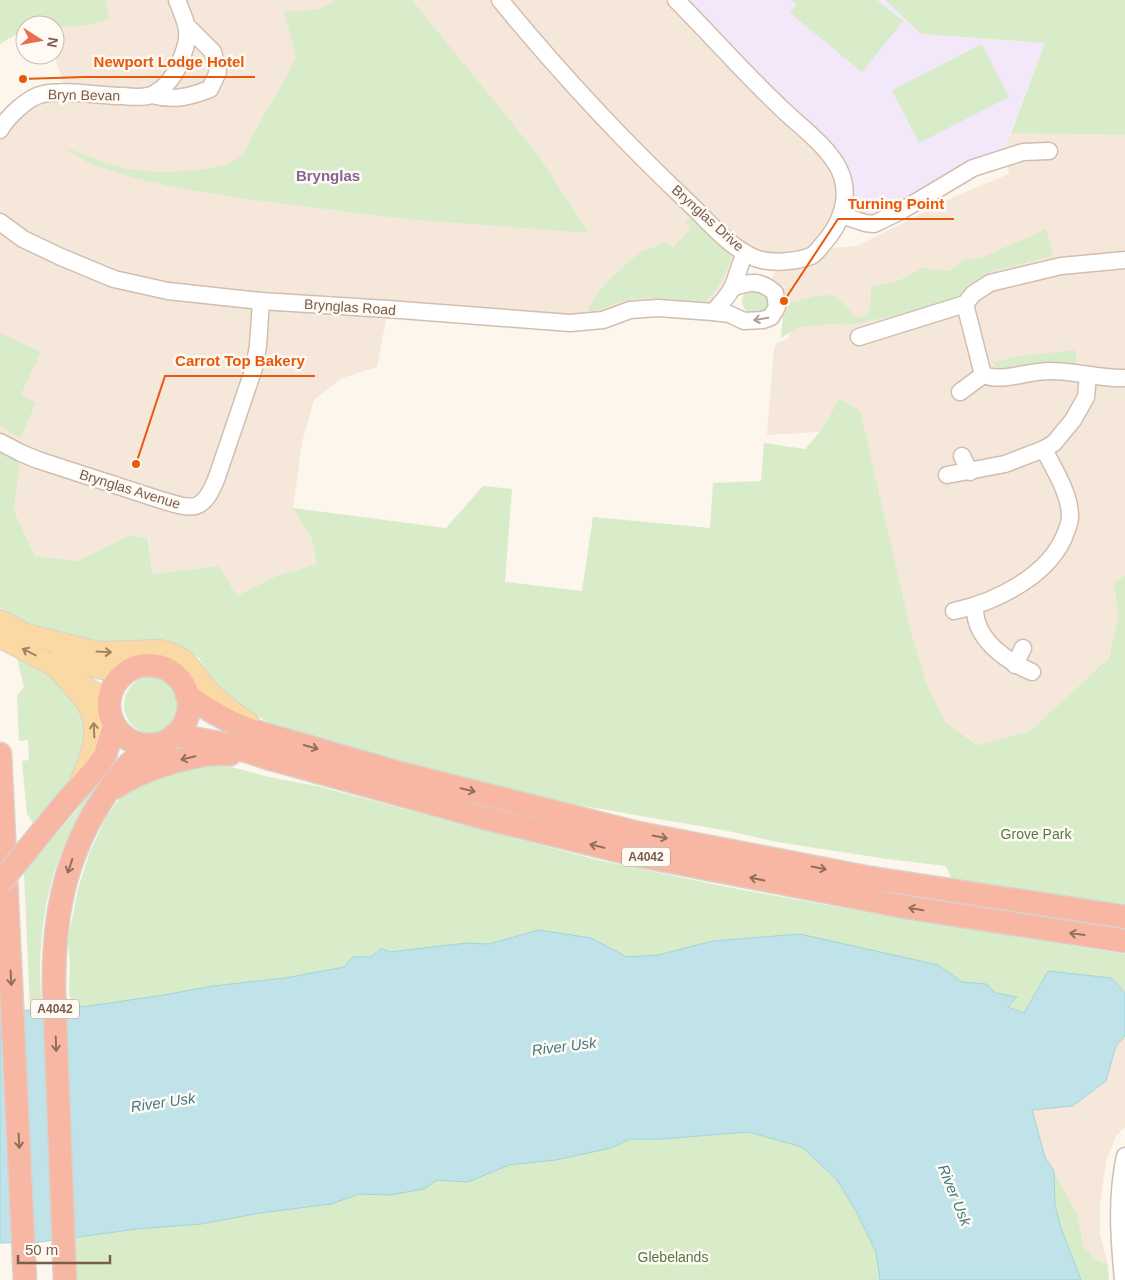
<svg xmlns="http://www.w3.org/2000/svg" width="1125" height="1280" font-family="Arial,sans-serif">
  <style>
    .residential { fill: #f5e8da }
    .education { fill: #f3e8fa }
    .green { fill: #d8ecc9 }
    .water { fill: #bfe3e8; stroke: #a5d3da }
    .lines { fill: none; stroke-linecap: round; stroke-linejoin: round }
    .minor-casing { stroke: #d1beb0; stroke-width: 19 }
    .major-casing { stroke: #dad1cd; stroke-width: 22 }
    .highway-casing { stroke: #dad1cd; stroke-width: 25 }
    .minor { stroke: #fff; stroke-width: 16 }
    .major { stroke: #fbd9a5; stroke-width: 20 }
    .highway { stroke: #f7b7a3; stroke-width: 22 }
    .highway-bridge-casing { stroke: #dad1cd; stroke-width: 25; stroke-linecap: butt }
    .highway-bridge { stroke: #f7b7a3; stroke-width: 22 }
    .oneway { stroke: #af9d94 }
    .oneway2 { stroke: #a18267 }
    .oneway3 { stroke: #936e5e }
    .labels { text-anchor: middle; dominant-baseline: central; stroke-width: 5; stroke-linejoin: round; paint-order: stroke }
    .shield { fill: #fffaf3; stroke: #a28b7f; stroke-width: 1 }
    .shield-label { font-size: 12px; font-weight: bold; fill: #7a5c4d }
    .street-label { font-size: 14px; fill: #7a5c4d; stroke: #fffaf3 }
    .park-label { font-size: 14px; fill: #537a41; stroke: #fffaf3 }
    .neighbourhood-label { font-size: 15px; font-weight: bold; fill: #846695; stroke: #fffaf3 }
    .water-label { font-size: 15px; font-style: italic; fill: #437c86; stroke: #fffaf3 }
    .leader { fill: none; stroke: #e8590c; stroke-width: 2 }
    .callout-dot { fill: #e8590c; stroke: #fffaf3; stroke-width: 2 }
    .callout-label { font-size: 15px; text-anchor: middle; font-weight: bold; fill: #e8590c; stroke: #fffaf3; stroke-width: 5; stroke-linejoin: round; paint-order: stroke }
  </style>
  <rect width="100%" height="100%" fill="#fdf6ec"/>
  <g class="residential">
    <path d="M102,0H676L832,157L844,201L813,255L745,253L713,312L603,320L388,309L377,367L342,378L314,400L302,443L293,508L311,537L317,564L276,576L237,596L219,566L151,574L149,539L131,535L77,561L35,556L14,511L21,453L0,442V130L20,107L67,93L54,55H55V25H53L55,20Z"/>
    <path d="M1011,133L1125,135V575L1114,582L1118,618L1109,658L1030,731L979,745L946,723L927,684L911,631L860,410L839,399L820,432L767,435L774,349L777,343L789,338L790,326L778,316L783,295L780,285L772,278L776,270L809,263L831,248L857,246L958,195L1009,174L1004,149Z"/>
    <path d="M1125,1036V1127L1116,1136L1106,1162L1100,1204V1234L1108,1265L1094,1258L1084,1247L1076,1211L1045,1157L1032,1110L1073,1106L1106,1082L1116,1046Z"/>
  </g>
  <path class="education" d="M685,0H885L921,34L1045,43L1004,149L969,161L943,175L896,205L879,214L869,217L860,215L856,209L848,178L783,99Z"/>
  <g class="green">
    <path d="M0,0H105L110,19C94,24 68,31 52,24C48,22 45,19 42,17L32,25H25V29L0,44Z"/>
    <path d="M335,0H412L538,155L589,233L406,219L245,199L177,188L131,177L90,164L64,147C86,155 107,165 130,169C154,174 206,172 229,163C240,159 248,149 251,138L289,72L296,57L284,11C296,12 327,11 335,0Z"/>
    <path d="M791,0H877L903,21L862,72L790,13L797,5Z"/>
    <path d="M885,0H1125V135L1011,133L1045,43L921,34Z"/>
    <path d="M982,44L1009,97L919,143L892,90Z"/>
    <path d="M693,215L726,248L731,256C728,273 718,290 705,302L650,298L626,300L592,312L589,310C588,297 629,260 641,252C649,248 659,247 666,241L673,248L691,229L685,223Z"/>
    <path d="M1046,229L1053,256L990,272L973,282L950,302L907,313L850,325L843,323L799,327L781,338L783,317L790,303L815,296L833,295L845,305L856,318L867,315L871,301V287L898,281L923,268L950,271L964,260L981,258Z"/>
    <circle cx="755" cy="301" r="13"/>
    <path d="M0,333L41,352L21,394L36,403L20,438L0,426Z"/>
    <path d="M1076,350V366L1001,370L992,362L1021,356Z"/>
    <path d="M839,399L860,410L911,631L927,684L946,723L978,745L1030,731L1109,658L1118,618L1114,582L1125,575V907L952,880L946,866L887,859L777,842L728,831L578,805L369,756L272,724L225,700L199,658L168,642L94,644L30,626L0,607V442L21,453L14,511L35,556L77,561L131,535L148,539L152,574L219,566L237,596L276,576L317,564L311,537L293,508L446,528L483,486L512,489L505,582L582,591L593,517L710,528L713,483L761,481L764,443L805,449L820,432Z"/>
    <path d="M17,658L47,673L84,710L87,744L71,782L34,824L27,814L22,761L29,760L28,740L19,741L17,696L24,687Z"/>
    <circle cx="153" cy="705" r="29"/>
    <path d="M114,761L117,765C103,784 86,803 75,824C44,879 36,948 42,1010L73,1007L69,993L70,964L68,939L78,889L89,854L106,817L123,794L153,775L200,764L228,766L269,777L317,786L598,860L727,887L888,916L1125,954V1036L1116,1046L1106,1081L1073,1106L1032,1110L1045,1157L1076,1211L1084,1247L1094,1258L1108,1265L1109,1280H1029L1019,1011L1008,1007L366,1016L0,1012L30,1011L24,872L77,810Z"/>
    <path d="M731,1078L943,1280H77L76,1237L40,1242L0,1243Z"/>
  </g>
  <path class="water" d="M539,930L591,938L627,957L658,955L713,941L800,934L938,965L962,982L986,984L996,993L1017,997L1008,1007L1024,1013L1048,971L1111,978L1125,993V1036L1116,1046L1106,1081L1073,1106L1032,1110L1045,1157L1054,1171L1055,1205L1061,1228L1081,1280H880L876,1252L856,1211L837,1180L802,1147L748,1132L662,1139H630L611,1148L556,1160L509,1165L468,1182L437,1180L424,1189L389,1195L359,1194L331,1204L260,1213L201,1224L137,1229L40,1242L0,1243V1012L89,1006L164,995L213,986L285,978L344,967L353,957H371L382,948L389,952L467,943L489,944Z"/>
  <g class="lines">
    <defs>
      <g id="minor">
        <path d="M500,0C559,72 623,141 691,205C711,224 729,247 755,258C770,264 796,262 811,256C815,254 819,249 822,245C841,225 852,196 839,169C827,145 798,125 779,106C743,72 711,35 676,0"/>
        <path d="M152,95C174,101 189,97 210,89L218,72L213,52L187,26"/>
        <path d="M0,130C7,117 28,97 43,94C66,89 99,96 123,96C132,97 146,98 154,94C166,87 175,75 180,62C192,34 188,27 177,0"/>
        <path d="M841,215L865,223L874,224L901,211L973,168L1023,152L1049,151"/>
        <path d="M0,222L23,239L61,257L114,279L168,291L261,301L388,309L570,323L603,320L630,310L658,308L713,312C719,305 726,299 731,290C737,279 739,265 745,253"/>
        <path d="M965,304L983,375C1005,383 1028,370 1052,371C1076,371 1100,379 1125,378"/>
        <path d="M713,312L729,314L744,321L763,320L771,317L777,307L775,293C761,280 750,281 732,288"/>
        <path d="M859,337L965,304L973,294L990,283L1061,266L1125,260"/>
        <path d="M960,392L983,375"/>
        <path d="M0,442L21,453L38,460L161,500C194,510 203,513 217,477L254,368L258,346L261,301"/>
        <path d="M962,456L970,472"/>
        <path d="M947,475L1005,464L1044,449L1054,443L1073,420L1086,397L1088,375"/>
        <path d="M975,607C974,639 1006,661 1032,672"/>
        <path d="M954,611C996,602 1051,575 1066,532C1068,527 1070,522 1070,517C1070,493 1054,470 1044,449"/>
        <path d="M1015,665L1023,648"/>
        <path d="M1123,1280C1119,1238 1116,1197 1125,1156"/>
      </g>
      <g id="major">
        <path d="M0,620L33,638"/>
        <path d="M22,633L98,652L159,650C188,654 192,672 209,691C222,703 235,714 249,723"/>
        <path d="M0,638C39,657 76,677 109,704"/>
        <path d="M61,653C83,663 104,674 128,670"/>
        <path d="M57,668C66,679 77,690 85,701C102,726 92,755 81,779"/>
      </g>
      <g id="highway">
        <circle cx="149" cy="705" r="40"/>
        <path d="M187,695C207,710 225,720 247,729L396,772L638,833L865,877L1125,917"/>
        <path d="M175,735L225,744L271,759L485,818L636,855L911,908L1125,941"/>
        <path d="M0,754L25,1280"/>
        <path d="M116,787C140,770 201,750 230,754"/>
        <path d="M62,807L97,767L105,755L114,726"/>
        <path d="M65,1280L54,990C53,921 63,862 100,803C108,791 116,778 125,768C133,760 142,753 150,745"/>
      </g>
    </defs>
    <use href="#minor" class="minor-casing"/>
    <use href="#major" class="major-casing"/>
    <use href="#highway" class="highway-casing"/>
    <use href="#minor" class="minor"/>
    <use href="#major" class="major"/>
    <use href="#highway" class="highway"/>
    <defs>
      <path id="highway-bridge" d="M0,883L62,807"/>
    </defs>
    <use href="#highway-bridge" class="highway-bridge-casing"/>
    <use href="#highway-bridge" class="highway-bridge"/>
  </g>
  <defs><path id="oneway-shaft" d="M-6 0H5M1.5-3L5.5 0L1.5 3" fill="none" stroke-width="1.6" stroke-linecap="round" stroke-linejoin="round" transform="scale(1.25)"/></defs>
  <use class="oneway" href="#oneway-shaft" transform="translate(761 319) rotate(171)"/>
  <g class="oneway2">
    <use href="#oneway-shaft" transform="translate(29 652) rotate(-153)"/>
    <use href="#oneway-shaft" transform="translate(104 652) rotate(3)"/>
    <use href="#oneway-shaft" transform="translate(94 730) rotate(-93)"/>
  </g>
  <g class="oneway3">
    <use href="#oneway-shaft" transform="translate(311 747) rotate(16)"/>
    <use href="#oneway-shaft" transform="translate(188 758) rotate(166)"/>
    <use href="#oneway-shaft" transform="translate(468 790) rotate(14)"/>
    <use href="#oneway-shaft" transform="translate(660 837) rotate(11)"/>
    <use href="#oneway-shaft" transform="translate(597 846) rotate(-166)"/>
    <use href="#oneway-shaft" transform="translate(70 866) rotate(108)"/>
    <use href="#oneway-shaft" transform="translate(819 868) rotate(11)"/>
    <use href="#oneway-shaft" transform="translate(757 879) rotate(-169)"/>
    <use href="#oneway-shaft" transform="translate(916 909) rotate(-170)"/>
    <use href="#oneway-shaft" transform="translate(1077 934) rotate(-172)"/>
    <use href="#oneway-shaft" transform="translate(11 978) rotate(87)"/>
    <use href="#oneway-shaft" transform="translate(56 1044) rotate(88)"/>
    <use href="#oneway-shaft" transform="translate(19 1141) rotate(87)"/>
  </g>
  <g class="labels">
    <g class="shield">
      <rect x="622" y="847.5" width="48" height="19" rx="4"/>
      <rect x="31" y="999.5" width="48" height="19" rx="4"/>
    </g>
    <g class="shield-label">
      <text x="646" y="857">A4042</text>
      <text x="55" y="1009">A4042</text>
    </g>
    <g class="street-label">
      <text transform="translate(84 95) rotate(1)">Bryn Bevan</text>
      <text transform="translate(708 218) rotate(42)">Brynglas Drive</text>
      <text transform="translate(350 307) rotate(4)">Brynglas Road</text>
      <text transform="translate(130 489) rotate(17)">Brynglas Avenue</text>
    </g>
    <g class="park-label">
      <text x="1036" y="834">Grove Park</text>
      <text x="673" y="1257">Glebelands</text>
    </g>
    <g class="neighbourhood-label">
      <text x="328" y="175">Brynglas</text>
    </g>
    <g class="water-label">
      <text transform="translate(564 1046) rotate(-7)">River Usk</text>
      <text transform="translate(163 1102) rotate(-8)">River Usk</text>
      <text transform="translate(955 1195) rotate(68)">River Usk</text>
    </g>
  </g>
  <path class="leader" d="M23 79L84 77H255M784 301L838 219H954M136 464L165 376H315"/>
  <g class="callout-dot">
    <circle cx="23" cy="79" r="5"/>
    <circle cx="784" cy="301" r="5"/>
    <circle cx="136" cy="464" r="5"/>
  </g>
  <g class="callout-label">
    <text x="169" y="67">Newport Lodge Hotel</text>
    <text x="896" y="209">Turning Point</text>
    <text x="240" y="366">Carrot Top Bakery</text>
  </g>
  <g transform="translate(40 40) rotate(101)"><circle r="24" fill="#fffaf3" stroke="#cabbb1"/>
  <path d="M0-4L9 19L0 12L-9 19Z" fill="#e76f51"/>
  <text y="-8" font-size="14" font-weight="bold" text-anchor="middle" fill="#7a5c4d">N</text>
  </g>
  <path d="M18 1255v8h92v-8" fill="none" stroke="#7a5c4d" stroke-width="2.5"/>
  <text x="25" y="1255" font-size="15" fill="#7a5c4d" stroke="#fffaf3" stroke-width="4" paint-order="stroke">50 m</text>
</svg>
